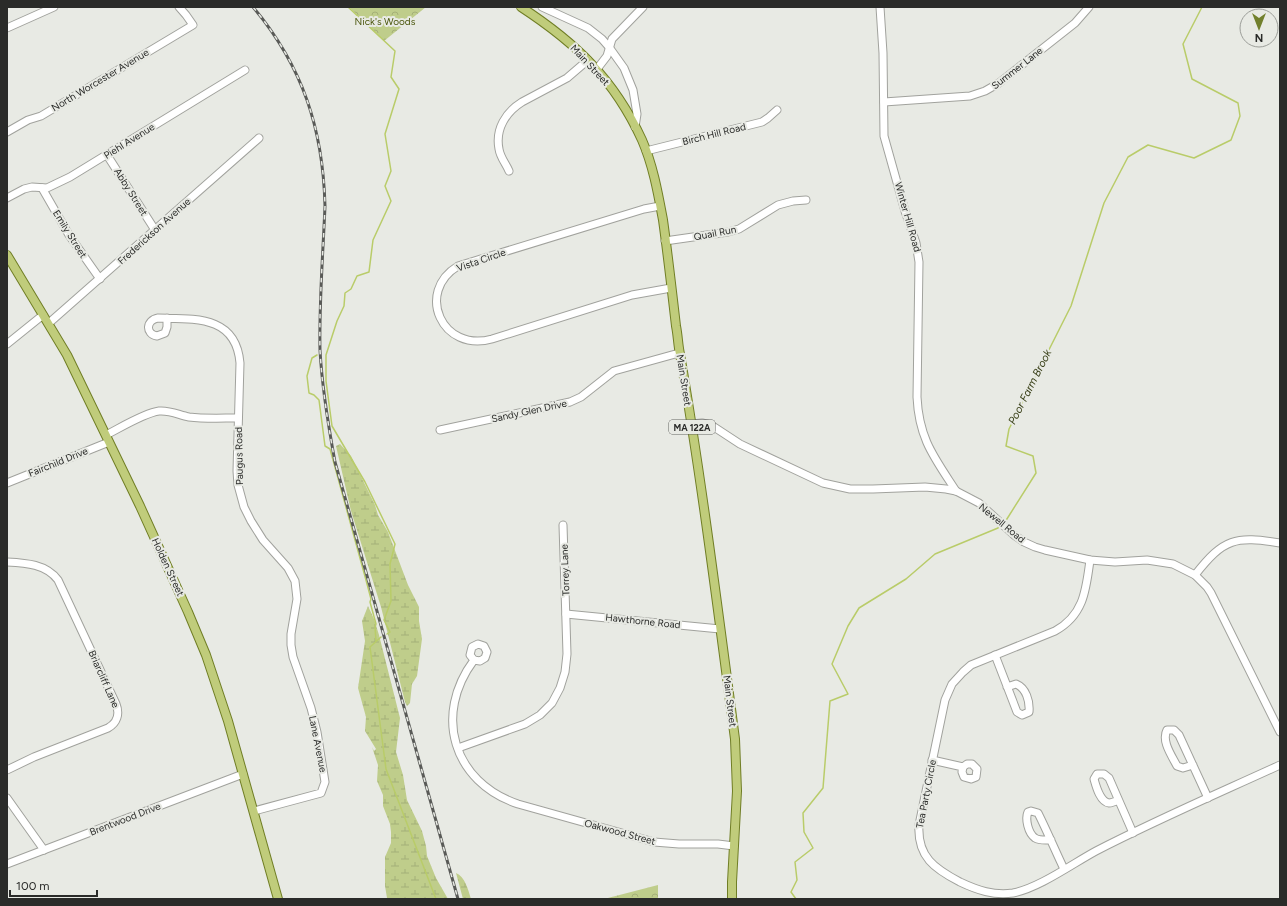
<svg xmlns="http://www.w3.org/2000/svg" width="1287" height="906" font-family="Figtree,sans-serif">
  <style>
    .wetland { fill: url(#wetland-marsh) }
    .park { fill: url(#park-crowns) }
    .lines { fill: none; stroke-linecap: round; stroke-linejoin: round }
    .stream { stroke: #b9cc69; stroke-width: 1.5 }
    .minor-casing { stroke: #a1a29d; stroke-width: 9 }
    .major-casing { stroke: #707e25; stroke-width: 10 }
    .minor { stroke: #fff; stroke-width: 7 }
    .major { stroke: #c0cc7b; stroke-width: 8 }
    .rail-casing { stroke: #595a57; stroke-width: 3 }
    .rail { stroke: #e8eae4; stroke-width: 1.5; stroke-dasharray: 4.5; stroke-linecap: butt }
    .labels { text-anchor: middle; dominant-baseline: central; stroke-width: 4; stroke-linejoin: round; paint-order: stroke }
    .shield { fill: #e8eae4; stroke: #636461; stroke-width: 1 }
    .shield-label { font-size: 9px; font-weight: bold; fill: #2a2b29 }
    .park-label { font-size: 10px; fill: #4c570d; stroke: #e8eae4 }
    .street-label { font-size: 10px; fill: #2a2b29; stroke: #e8eae4 }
    .water-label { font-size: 11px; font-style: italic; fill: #363d14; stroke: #e8eae4 }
  </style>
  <defs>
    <pattern id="wetland-marsh" width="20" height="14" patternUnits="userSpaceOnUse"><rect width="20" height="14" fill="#bfcd8b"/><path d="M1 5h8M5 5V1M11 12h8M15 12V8" fill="none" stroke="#a4b078"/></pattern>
    <pattern id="park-crowns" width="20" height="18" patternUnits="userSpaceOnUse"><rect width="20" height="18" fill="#bfcd8b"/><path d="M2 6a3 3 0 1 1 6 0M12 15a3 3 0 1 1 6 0" fill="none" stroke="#a4b078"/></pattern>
  </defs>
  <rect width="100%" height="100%" fill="#e8eae4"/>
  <g class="wetland">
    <path d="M340,444L351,456L375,505L378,515L388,532L408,585L419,607V621L422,639L417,676L412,684L410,703L407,706L405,702L381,607L351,511L336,446Z"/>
    <path d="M368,606L374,619L379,635L400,718L396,752L403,775L407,800L422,831L426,846L427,856L436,878L448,899H388L387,898L385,886V857L391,843V832L390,824L383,806V795L377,781L378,765L372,747L374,751L376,749L365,731L366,717L358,688L365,641L362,621Z"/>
    <path d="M456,873C465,877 468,889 471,899H463Z"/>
  </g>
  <g class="park">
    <path d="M349,7H426L384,41Z"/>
    <path d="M658,885V899H604Z"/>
  </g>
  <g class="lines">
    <g class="stream">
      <path d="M348,7L395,51L391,77L399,89L385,134L391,171L385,186L391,201L373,240L369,272L357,276L351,289L345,293L344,306L337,321L326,355V381L332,426L365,482L395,544L390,564L391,601L384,620L390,632L387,634"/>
      <path d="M317,355L312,358L307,376L309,393L314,395L319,400L325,446L330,449L366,580L371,599L370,602L376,624L375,627L376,641"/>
      <path d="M1005,522L1036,473L1033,456L1006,446L1009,429L1071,306L1104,203L1128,157L1148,145L1194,158L1231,140L1240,116L1238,103L1192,79L1183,44L1202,7"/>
      <path d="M381,637L370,647L386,769L436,899"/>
      <path d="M796,899L791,892L797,880L795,862L813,848L804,832L803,813L823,788L830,701L848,694L832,664L848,626L859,608L906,579L935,554L998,528L1000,526"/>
    </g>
    <defs>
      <g id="minor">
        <path d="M542,7L588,28L602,39L609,47L624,68L633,90L637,114L635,127"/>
        <path d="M880,7L883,53L884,136L905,211L916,243L919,262L917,397C919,439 934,457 956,491"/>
        <path d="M7,28L54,7"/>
        <path d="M597,69L607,56L612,39L643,7"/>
        <path d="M884,102L970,96L985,91L999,83L1075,23L1089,7"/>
        <path d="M7,132L28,120L41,116L193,25L186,15L179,7"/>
        <path d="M646,151L762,122L768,118L777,110"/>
        <path d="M107,155L155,230"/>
        <path d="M509,171C506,164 500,157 499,149C495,129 506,112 522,102L567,78L588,60"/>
        <path d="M42,188L69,235L100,279"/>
        <path d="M7,198L24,189L32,187L47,188L70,177L245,70"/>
        <path d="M660,206L644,209L458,266C415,292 442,353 492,339L632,295L671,288"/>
        <path d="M665,241L728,232L739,229L778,205L793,201L806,200"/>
        <path d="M167,318V327L165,333L157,336C145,334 146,320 158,318C194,319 236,315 240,363L237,471L238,485L244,507L251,521L263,540L288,568L295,581L297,599L291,634V645L293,657L311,708L317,732L325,782L321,793L254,811"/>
        <path d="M49,323L259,138"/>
        <path d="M7,344L43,315"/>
        <path d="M691,424L702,423L711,425L740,444L823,483L850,489H873L925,487L946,489L956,491L979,503L1014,535L1024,542L1035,547L1045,550L1090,560L1115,562L1147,560L1173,564L1195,575L1207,587L1211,593L1280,732"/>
        <path d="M440,430L570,402L581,397L614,371L679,353"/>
        <path d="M106,435C120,428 144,413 159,411C170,410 179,415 189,417C205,419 222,418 238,418"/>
        <path d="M7,483L109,442"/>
        <path d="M1090,560C1086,590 1084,615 1055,631L971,665L963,672L952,684L945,700L919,825C917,857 935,869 960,882C977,890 994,896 1013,893C1039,888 1072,864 1096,851C1156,820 1219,793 1280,765"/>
        <path d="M7,562C26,563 46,564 58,580L116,704C120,714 117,723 108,728L34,757L7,770"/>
        <path d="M1195,575C1224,538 1235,536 1280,543"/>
        <path d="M566,614L720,629"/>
        <path d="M995,655L1017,712L1022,715L1029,712C1030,701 1026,688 1016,684L1007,687"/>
        <path d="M474,660L470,655L472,647L478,644L484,646L487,652L485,658L480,661L474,660C433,715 453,782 518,804L654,842L679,844H718L734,846"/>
        <path d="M458,748L525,724L540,715L552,703L560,688L565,672L567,654L563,525"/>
        <path d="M932,760L963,767L967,764H972L977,769L976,777L971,779L964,777L962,772L963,767"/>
        <path d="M1193,765L1183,768L1177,766C1172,756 1161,741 1167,730H1174L1179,735L1208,798"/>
        <path d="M7,798L44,850"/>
        <path d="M1118,800C1116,801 1112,803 1109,803C1100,802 1096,786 1094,779L1097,774H1104L1109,778L1133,833"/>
        <path d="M1051,840C1046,840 1040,841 1035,838C1028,833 1025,819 1028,812L1031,811L1038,813C1047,831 1055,850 1064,869"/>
        <path d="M7,864L243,774"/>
      </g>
      <g id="major">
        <path d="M521,7C576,43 614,79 642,140C653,165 658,193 663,220C668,256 672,291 676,326C678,336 678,345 680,354C702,482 718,611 735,739L737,791L732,882V899"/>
        <path d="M7,255L67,355L140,506L188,612L206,655L228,721L278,899"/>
      </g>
    </defs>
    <use href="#minor" class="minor-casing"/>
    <use href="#major" class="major-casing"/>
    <use href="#minor" class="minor"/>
    <use href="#major" class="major"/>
    <defs>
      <path id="rail" d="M253,7C303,67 323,129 325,206C323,254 319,302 320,350C322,388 328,424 335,462L458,899"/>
    </defs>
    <use href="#rail" class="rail-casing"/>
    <use href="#rail" class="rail"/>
  </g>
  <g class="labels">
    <rect class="shield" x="669" y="420" width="46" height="14" rx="3"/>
    <g class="shield-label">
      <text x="692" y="427">MA 122A</text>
    </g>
    <g class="park-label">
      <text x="385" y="21">Nick's Woods</text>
    </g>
    <g class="street-label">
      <text transform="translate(590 65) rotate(47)">Main Street</text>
      <text transform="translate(1017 68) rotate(-38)">Summer Lane</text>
      <text transform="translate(100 80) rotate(-31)">North Worcester Avenue</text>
      <text transform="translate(714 134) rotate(-14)">Birch Hill Road</text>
      <text transform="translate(129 141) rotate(-32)">Piehl Avenue</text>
      <text transform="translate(131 192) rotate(58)">Abby Street</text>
      <text transform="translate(908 217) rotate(74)">Winter Hill Road</text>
      <text transform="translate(154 231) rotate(-42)">Frederickson Avenue</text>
      <text transform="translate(715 233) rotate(-11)">Quail Run</text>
      <text transform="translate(70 234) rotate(58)">Emily Street</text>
      <text transform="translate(481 260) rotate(-19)">Vista Circle</text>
      <text transform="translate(684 380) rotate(81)">Main Street</text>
      <text transform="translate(529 411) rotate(-12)">Sandy Glen Drive</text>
      <text transform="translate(239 456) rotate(-91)">Paugus Road</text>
      <text transform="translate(58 462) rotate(-22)">Fairchild Drive</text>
      <text transform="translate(1002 523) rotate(39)">Newell Road</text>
      <text transform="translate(168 567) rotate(65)">Holden Street</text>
      <text transform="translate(565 570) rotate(-92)">Torrey Lane</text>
      <text transform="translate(643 621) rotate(6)">Hawthorne Road</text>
      <text transform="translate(104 679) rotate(66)">Briarcliff Lane</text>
      <text transform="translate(730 701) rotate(83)">Main Street</text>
      <text transform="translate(318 744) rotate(79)">Lane Avenue</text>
      <text transform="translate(926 794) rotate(-79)">Tea Party Circle</text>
      <text transform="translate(125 819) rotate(-21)">Brentwood Drive</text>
      <text transform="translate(620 832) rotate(15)">Oakwood Street</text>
    </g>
    <g class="water-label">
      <text transform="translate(1030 387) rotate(-63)">Poor Farm Brook</text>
    </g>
  </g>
  <rect width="1287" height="906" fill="none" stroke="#2a2b29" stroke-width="16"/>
  <g transform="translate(1259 28) rotate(180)"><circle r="19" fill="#e8eae4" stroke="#9c9e99"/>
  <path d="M0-3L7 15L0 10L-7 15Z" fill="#72802d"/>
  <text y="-6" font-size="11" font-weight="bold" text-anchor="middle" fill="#2a2b29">N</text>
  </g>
  <path d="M10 890v6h87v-6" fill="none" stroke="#2a2b29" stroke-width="2"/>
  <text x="16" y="890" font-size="12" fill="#2a2b29" stroke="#e8eae4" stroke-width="3" paint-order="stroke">100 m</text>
</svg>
